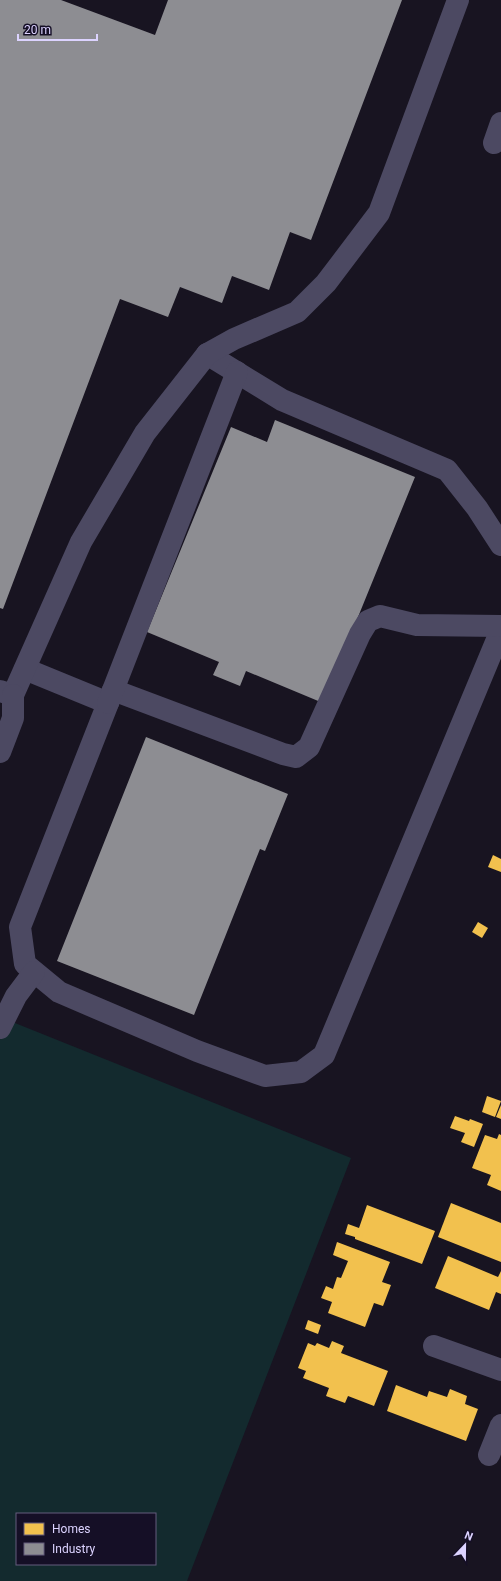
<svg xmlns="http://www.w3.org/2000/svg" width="501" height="1581" font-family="Roboto,sans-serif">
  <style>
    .green { fill: #132a2e; fill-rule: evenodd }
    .homes { fill: #f2c14e }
    .industry { fill: #8d8d92 }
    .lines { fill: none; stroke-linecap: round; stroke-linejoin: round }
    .minor { stroke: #4c4962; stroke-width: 22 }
  </style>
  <rect width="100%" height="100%" fill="#181421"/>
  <path class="green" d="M0,1017L351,1158L187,1581H0ZM17,1514H155V1564H17Z"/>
  <g class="homes">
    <path d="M493,855L501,859V872L488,867Z"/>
    <path d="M478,922L488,928L482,938L472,932Z"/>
    <path d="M487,1096L501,1101L495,1117L482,1112Z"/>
    <path d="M501,1105V1119L496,1117Z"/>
    <path d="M455,1116L469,1121L470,1119L483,1124L474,1147L461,1142L465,1133L450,1128Z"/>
    <path d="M499,1134L501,1135V1191L487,1185L491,1175L472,1168L485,1135L497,1139Z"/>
    <path d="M451,1203L501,1223V1262L438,1237Z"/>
    <path d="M367,1205L435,1231L422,1264L355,1239V1237L345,1234L348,1224L359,1228Z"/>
    <path d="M337,1242L390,1262L382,1282L391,1285L383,1306L374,1303L365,1327L328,1313L332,1302L321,1298L326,1286L333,1289L337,1277L341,1278L348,1261L333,1255Z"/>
    <path d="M448,1256L498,1277L501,1271V1294L496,1292L489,1310L435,1288Z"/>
    <path d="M308,1320L321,1325L318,1334L305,1329Z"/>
    <path d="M332,1341L344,1346L341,1353L388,1371L374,1406L348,1396L345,1403L326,1396L329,1388L303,1378L306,1371L298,1368L308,1343L315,1346L317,1343L329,1348Z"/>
    <path d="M396,1385L427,1397L429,1391L447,1397L450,1389L467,1396L465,1404L478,1409L466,1441L387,1411Z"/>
  </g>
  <g class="industry">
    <path d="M0,0H61L155,35L168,0H402L311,240L290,232L269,290L232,276L222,303L180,287L168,317L120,299L3,609L0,608Z"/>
    <path d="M275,420L415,477L323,703L246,671L240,686L213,675L219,662L147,632L231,427L267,442Z"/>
    <path d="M146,737L288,794L265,851L260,849L194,1015L57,961Z"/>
  </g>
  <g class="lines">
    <g class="minor">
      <path d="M494,143L501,123"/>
      <path d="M207,354L282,400L447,470L477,508L501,545"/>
      <path d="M25,669L108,703L20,927L25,964L59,992L197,1051L265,1076L301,1072L324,1055L501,630"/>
      <path d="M113,690L283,754L296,757L309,747L360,634L368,621L380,616L417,625L501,626"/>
      <path d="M0,691L13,695L81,542L145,433L207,354L234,339L297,312L326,283L379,213L458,0"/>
      <path d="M108,703L237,372"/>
      <path d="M0,752L13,718V695"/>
      <path d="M0,1028L16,996L34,972"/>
      <path d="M434,1346L501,1370"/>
      <path d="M489,1455L501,1425"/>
    </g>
  </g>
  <rect x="16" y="1513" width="140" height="52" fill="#150f26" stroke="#655d7d"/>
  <rect x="24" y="1523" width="20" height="12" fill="#f2c14e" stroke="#655d7d"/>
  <text x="52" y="1533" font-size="12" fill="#dcd3ff">Homes</text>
  <rect x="24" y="1543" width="20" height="12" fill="#8d8d92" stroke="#655d7d"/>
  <text x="52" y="1553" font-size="12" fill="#dcd3ff">Industry</text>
  <g transform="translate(465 1545) rotate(22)" stroke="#150f26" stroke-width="3" paint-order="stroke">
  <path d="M0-3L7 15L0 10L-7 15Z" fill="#dcd3ff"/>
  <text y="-6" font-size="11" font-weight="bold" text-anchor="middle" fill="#dcd3ff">N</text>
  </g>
  <path d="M18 34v6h79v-6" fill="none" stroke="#dcd3ff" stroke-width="2"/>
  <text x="24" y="34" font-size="12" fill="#dcd3ff" stroke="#150f26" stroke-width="3" paint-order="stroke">20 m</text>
</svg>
